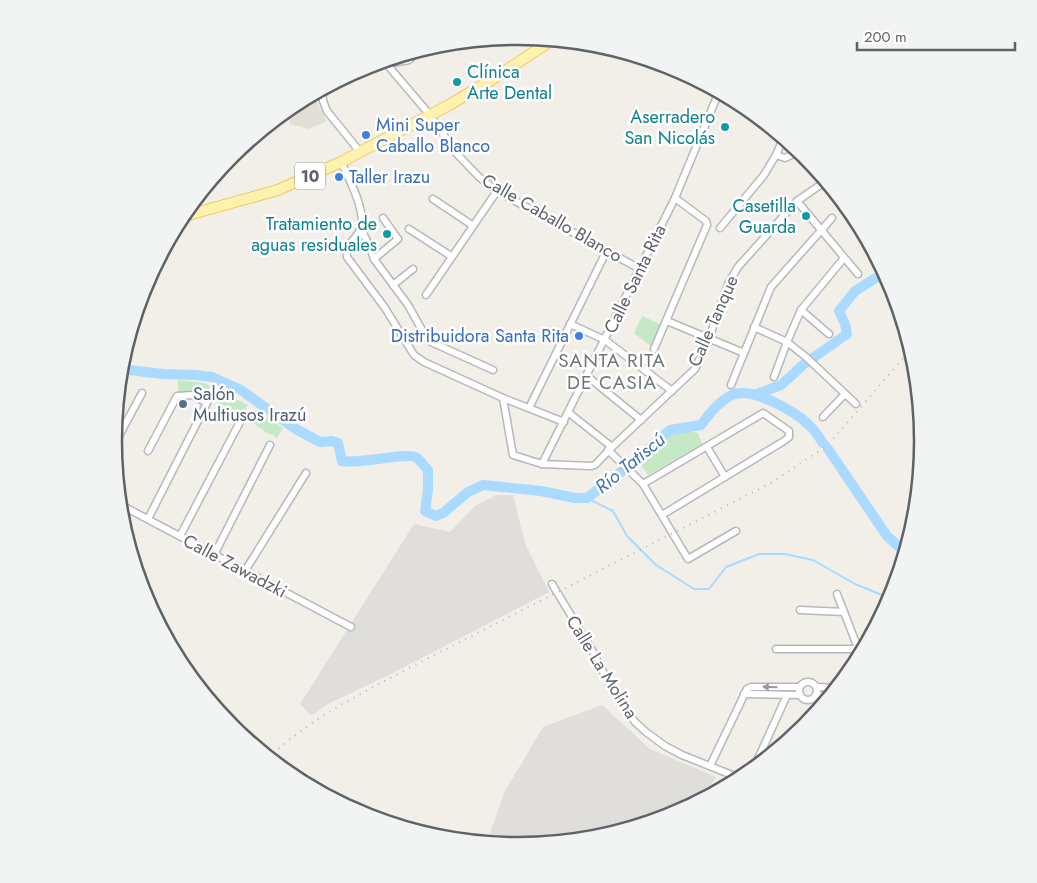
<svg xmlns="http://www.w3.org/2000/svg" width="1037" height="883" font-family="Jost,sans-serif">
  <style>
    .industrial { fill: #e0deda }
    .education { fill: #e1ded6 }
    .green { fill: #c5e8c5 }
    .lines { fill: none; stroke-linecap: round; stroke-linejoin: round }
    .stream { stroke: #aadaff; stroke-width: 2 }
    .river { stroke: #aadaff; stroke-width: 10 }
    .minor-casing { stroke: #b5b8bc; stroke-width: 9 }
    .primary-casing { stroke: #f2c960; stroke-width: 12 }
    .minor { stroke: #fff; stroke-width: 6 }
    .primary { stroke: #fff2af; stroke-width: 10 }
    .rail { stroke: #b6b7b8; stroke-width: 2; stroke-dasharray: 1 6; stroke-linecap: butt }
    .oneway { fill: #979a9d }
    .culture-dot { fill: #0f9aa8; stroke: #fff; stroke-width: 2 }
    .shop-dot { fill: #3f7fe0; stroke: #fff; stroke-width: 2 }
    .service-dot { fill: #5c6f8a; stroke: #fff; stroke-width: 2 }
    .labels { text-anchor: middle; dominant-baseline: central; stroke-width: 5; stroke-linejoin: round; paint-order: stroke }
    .shield { fill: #fff; stroke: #8f9295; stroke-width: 1 }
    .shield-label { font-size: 16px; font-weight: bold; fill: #5f6368 }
    .culture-label { font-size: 18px; fill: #0d838f; stroke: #fff; text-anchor: end }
    .shop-label { font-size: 18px; fill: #366cbe; stroke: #fff; text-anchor: start }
    .street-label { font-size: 18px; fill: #5f6368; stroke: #fff }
    .service-label { font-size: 18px; fill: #4e5e75; stroke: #fff; text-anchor: start }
    .neighbourhood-label { font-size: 19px; letter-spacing: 1px; fill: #70757a; stroke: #fff }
    .water-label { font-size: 19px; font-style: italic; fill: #4174aa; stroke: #fff }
    .rim { fill: none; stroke: #5f6368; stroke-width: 2.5 }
  </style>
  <rect width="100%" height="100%" fill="#f1efe8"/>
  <g class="industrial">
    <path d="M497,495H513L525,543L549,592L393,673L328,704L311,716L300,704L414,524L450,532L475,506Z"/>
    <path d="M602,705L650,749L716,777L699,802L673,816L597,839L518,847L486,844L505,791L543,727Z"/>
  </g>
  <path class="education" d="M316,92V101L327,121L309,129L290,124L287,110L294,104Z"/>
  <g class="green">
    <path d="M238,150L236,163L215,181H210Z"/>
    <path d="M642,316L662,325L652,347L634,333Z"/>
    <path d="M178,380L204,383L212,387L209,393L202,397L192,391L178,392Z"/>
    <path d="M218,390L248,405L243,413H239L235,419L228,416L231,409L214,401Z"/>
    <path d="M250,410L257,415L259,412L283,428L277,438L272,434L270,435L246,418Z"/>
    <path d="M667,428L698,433L702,444L648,475L636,457Z"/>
  </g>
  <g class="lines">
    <path class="stream" d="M587,498L613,511L627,536L656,565L694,589H709L726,567L759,554H785L813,560L855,584L892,599"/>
    <g class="river">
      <path d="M120,369L163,374L195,375L212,377L241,390L294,428L320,442L332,441L338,443L342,461C360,465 407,451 417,458C421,461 424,466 428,470V490L425,511L436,516L443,513L468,492L483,485L541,491L575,498H587L621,472L670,430L701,425C709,414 719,401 732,395C752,386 794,411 809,425C814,430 819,437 823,443"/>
      <path d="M757,394L781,385L803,365L847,334L845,324L839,311L855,291L879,276L891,283"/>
      <path d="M828,449L887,536L906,553"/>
    </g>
    <defs>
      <g id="minor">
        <path d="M384,61L430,115L456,153L479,177L497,191L640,269"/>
        <path d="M361,68L409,60L420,50"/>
        <path d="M322,89L323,101L327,111L360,152"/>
        <path d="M776,155L785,158L800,151"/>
        <path d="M341,162C348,176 368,214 360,230C355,240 345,245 347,257L385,308L414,355L424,362L503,398L513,455L542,464L590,466L595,465L612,447L695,369L709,338L728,284L738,267L797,201L826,181"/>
        <path d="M433,199L472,225"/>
        <path d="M797,201L858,274"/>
        <path d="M720,228L764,175L776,155L784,137"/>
        <path d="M361,229L370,247L374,259L408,305L427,339L431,342L493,370"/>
        <path d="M409,229L451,256"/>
        <path d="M374,259L398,239L383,218"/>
        <path d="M393,285L413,269"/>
        <path d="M426,295L497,191"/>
        <path d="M801,310L829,334"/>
        <path d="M667,321L744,353"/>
        <path d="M570,324L605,340L672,391"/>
        <path d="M754,327L787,342L806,357L856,404"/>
        <path d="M654,349L707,225L706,221L702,218L675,198"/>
        <path d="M587,376L641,420"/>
        <path d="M774,377L787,342L801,310L844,258"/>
        <path d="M731,385L771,287L832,218"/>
        <path d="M503,398L564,422"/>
        <path d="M529,408L606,252"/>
        <path d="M569,413L612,447"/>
        <path d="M823,417L845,394"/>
        <path d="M114,445L142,393"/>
        <path d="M707,447L725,477"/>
        <path d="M608,450L643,484L688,559L736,531"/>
        <path d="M148,451L177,396L193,395L207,403L148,519"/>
        <path d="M542,464L675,198L716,99L717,90"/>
        <path d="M643,484L763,413L789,431V437L784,441L662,515"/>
        <path d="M119,504L351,627"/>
        <path d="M180,536L242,418"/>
        <path d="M214,555L270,445"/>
        <path d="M245,571L306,473"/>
        <path d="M552,584L592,650L611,688L635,722L646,732L665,746L682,755L742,779"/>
        <path d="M837,594L861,656"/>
        <path d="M800,610L844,612"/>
        <path d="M776,649H858"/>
        <circle cx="808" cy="691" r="9"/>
        <path d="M816,687L838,688"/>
        <path d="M744,694L799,695"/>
        <path d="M816,695L832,696"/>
        <path d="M824,705L828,695"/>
        <path d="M710,766L747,689L751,687H799"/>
        <path d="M752,772L787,695"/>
      </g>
      <path id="primary" d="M181,217L278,190L341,162L449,105L493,79L552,40"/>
    </defs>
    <use href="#minor" class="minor-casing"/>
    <use href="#primary" class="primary-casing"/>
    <use href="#minor" class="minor"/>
    <use href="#primary" class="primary"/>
    <path class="rail" d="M268,758C311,718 357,696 407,669L771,483L822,449L835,437L912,348"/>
  </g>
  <defs><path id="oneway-solid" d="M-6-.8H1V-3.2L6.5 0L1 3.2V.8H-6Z" transform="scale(1.25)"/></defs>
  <use class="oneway" href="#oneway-solid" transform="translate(770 687) rotate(-179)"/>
  <g class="culture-dot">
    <circle cx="457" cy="82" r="5"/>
    <circle cx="725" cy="127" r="5"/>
    <circle cx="806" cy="216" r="5"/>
    <circle cx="387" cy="234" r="5"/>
  </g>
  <g class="shop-dot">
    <circle cx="366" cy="135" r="5"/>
    <circle cx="339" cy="177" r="5"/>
    <circle cx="579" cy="336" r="5"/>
  </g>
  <circle class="service-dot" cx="183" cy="404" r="5"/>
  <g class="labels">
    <rect class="shield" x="295" y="162.5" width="30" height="27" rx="4"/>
    <g class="shield-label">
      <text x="310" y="176">10</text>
    </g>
    <g class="culture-label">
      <text x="467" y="72" text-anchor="start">Clínica<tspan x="467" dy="21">Arte Dental</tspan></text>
      <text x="715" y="117">Aserradero<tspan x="715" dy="21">San Nicolás</tspan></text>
      <text x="796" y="206">Casetilla<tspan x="796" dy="21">Guarda</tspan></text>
      <text x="377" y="224">Tratamiento de<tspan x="377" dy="21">aguas residuales</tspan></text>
    </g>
    <g class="shop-label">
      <text x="376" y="125">Mini Super<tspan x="376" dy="21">Caballo Blanco</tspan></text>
      <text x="349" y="177">Taller Irazu</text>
      <text x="569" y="336" text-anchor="end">Distribuidora Santa Rita</text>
    </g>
    <g class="street-label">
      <text transform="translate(552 218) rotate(30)">Calle Caballo Blanco</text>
      <text transform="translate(635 279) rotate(-64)">Calle Santa Rita</text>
      <text transform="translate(713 321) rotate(-66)">Calle Tanque</text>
      <text transform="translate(235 566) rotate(28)">Calle Zawadzki</text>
      <text transform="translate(602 667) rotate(58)">Calle La Molina</text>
    </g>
    <g class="service-label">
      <text x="193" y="394">Salón<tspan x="193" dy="21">Multiusos Irazú</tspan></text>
    </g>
    <g class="neighbourhood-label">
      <text x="612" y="360">SANTA RITA<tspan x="612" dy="22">DE CASIA</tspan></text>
    </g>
    <g class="water-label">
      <text transform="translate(630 463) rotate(-39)">Río Tatiscú</text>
    </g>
  </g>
  <path d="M0 0H1037V883H0ZM122 441a396 396 0 1 1 792 0a396 396 0 1 1-792 0Z" fill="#f2f3f3" fill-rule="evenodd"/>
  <path class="rim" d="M122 441a396 396 0 1 1 792 0a396 396 0 1 1-792 0Z"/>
  <path d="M857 42v8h158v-8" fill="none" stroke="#5f6368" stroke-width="2.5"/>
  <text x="864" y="42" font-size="15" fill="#5f6368" stroke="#ffffff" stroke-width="4" paint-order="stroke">200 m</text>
</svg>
